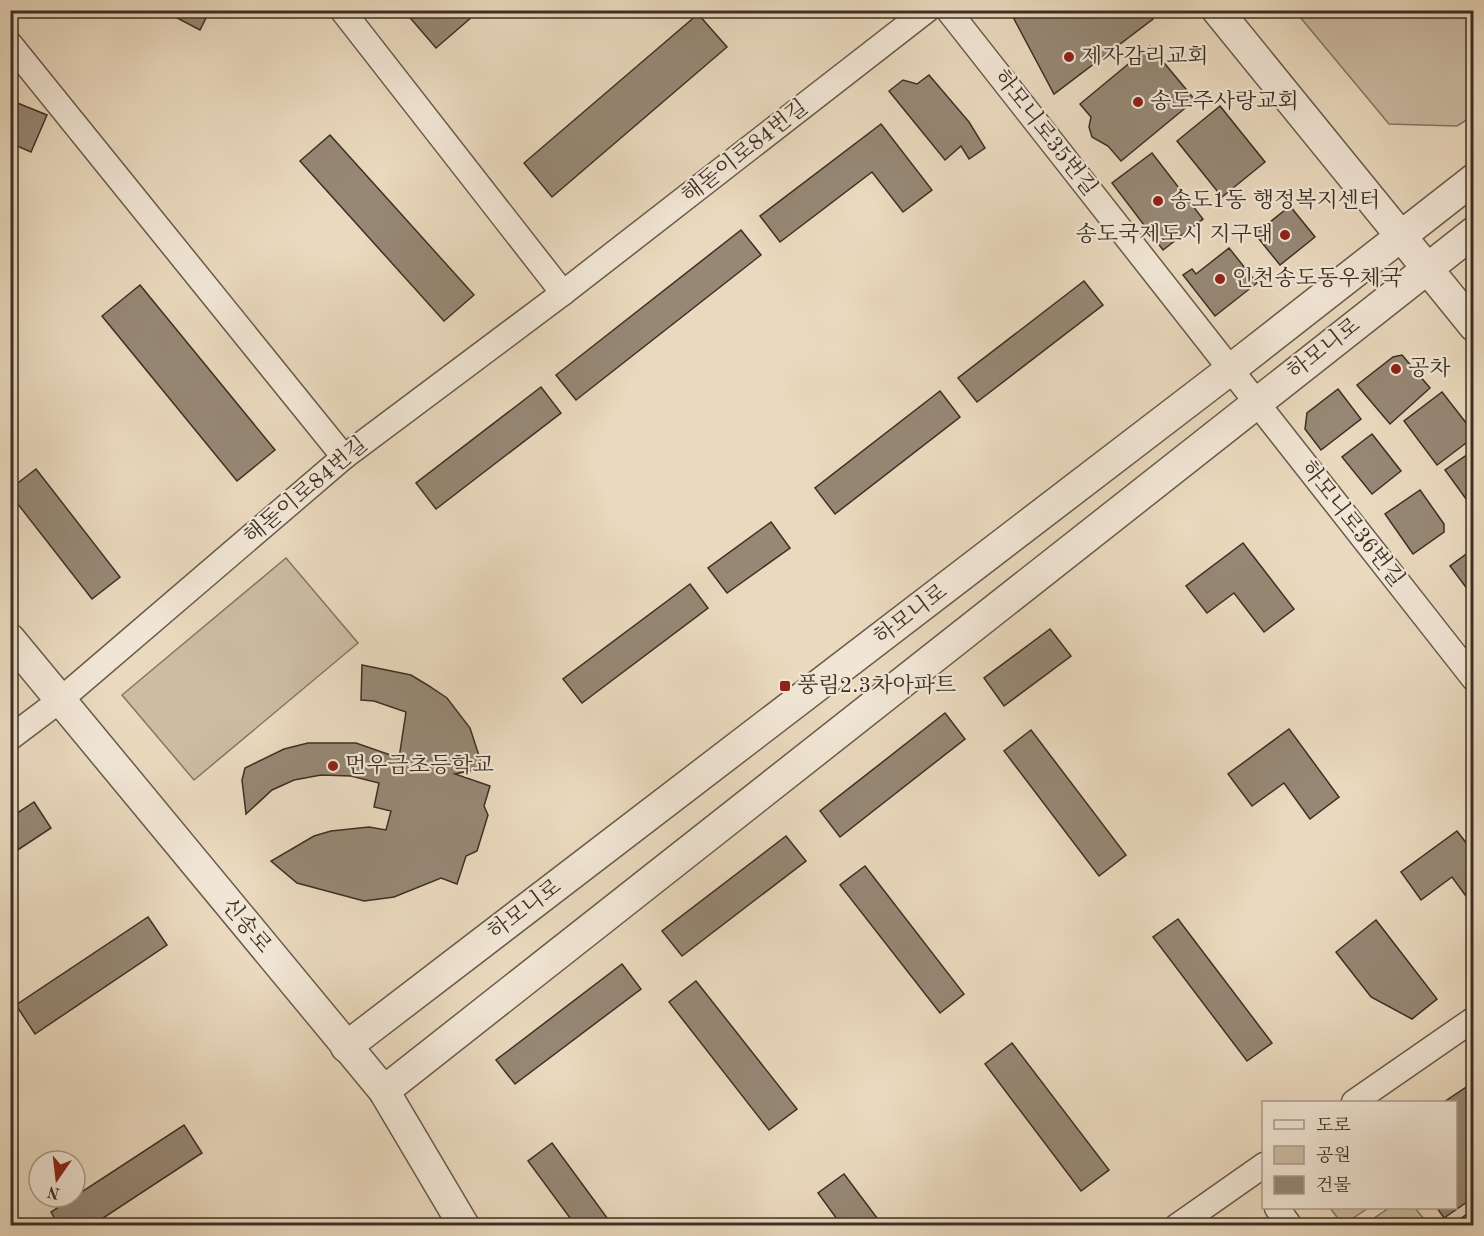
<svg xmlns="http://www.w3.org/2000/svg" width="1484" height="1236" font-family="'Old Standard TT','Noto Serif KR',serif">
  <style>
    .green { fill: #ccbca4; stroke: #847664; stroke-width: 1.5 }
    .building { fill: #968875; stroke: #3c3025; stroke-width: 1.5 }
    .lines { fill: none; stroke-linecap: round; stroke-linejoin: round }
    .minor-casing { stroke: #685a4b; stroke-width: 27 }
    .tertiary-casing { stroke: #685a4b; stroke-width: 33 }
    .minor { stroke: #f1e6d5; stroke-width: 24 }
    .tertiary { stroke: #f1e6d5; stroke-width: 30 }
    .poi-dot { fill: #8f2418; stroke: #f1e6d5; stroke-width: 2 }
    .labels { text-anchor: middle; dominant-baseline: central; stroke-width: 4.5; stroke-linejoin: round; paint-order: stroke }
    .poi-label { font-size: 22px; fill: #3c3025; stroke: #f1e6d5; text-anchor: start }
    .street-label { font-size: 22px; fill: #3c3025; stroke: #f1e6d5 }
  </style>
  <rect width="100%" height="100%" fill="#ead9be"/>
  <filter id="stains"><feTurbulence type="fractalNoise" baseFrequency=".00333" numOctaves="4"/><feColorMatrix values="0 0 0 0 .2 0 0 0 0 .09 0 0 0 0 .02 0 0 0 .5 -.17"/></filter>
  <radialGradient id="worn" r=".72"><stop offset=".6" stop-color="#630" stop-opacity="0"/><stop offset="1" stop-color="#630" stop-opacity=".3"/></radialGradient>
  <g class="green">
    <path d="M1295,11H1473V116L1457,126L1389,124Z"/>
    <path d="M286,558L358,643L194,780L122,695Z"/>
    <path d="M1330,1208H1368L1343,1225Z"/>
    <path d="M1389,1208H1415L1428,1224L1364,1225Z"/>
  </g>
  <g class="building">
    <path d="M162,10H210L200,30Z"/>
    <path d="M409,10H480L436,48L406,13Z"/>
    <path d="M1025,10H1147L1153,19L1054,94L1014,19Z"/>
    <path d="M698,14L727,47L552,197L524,163Z"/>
    <path d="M1150,46L1195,100L1121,161L1108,146L1092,137L1089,127L1091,117L1080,104Z"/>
    <path d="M929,75L969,122L985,148L969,159L961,146L945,160L889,91L903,80L917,84Z"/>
    <path d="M10,100L47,115L31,152L10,143Z"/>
    <path d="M1220,106L1265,162L1222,197L1177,141Z"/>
    <path d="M881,124L932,190L903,212L872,172L780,242L760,216Z"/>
    <path d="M330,135L474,295L444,321L300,161Z"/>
    <path d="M1152,153L1203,219L1163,250L1112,183Z"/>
    <path d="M1290,206L1315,237L1280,265L1255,234Z"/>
    <path d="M741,230L761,255L576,400L556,375Z"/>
    <path d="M1229,248L1257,283L1215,316L1183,275L1192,269L1196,274Z"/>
    <path d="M1084,281L1103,305L977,402L958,378Z"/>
    <path d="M140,285L275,450L237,481L102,316Z"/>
    <path d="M1402,355L1430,388L1390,424L1357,385L1393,357Z"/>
    <path d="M541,387L561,413L436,509L416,483Z"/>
    <path d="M1338,389L1361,419L1321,450L1305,429L1307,413Z"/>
    <path d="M940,391L960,417L835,514L815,488Z"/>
    <path d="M1442,392L1474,433V437L1437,465L1404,421Z"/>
    <path d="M1372,434L1401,471L1372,494L1342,457Z"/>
    <path d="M1474,450V510L1445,470Z"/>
    <path d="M36,469L120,577L92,599L10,494V489Z"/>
    <path d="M1420,490L1444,524V532L1413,554L1385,514Z"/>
    <path d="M771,522L790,548L727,593L708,568Z"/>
    <path d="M1243,543L1294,609L1264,632L1234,593L1207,613L1186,586Z"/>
    <path d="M1469,552L1474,558V598L1450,566Z"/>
    <path d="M690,584L708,608L582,703L563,679Z"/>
    <path d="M1050,629L1071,656L1004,706L984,678Z"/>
    <path d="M362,665L411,675L429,686L447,698L470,728L483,768L455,774L490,786L484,806L488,815L477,851L466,856L457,884L441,878L394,897L364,901L297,883L271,861L314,836L331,831L369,827L386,830L391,811L374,807L379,783L351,776L321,775L294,780L272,790L246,814L242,780L245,768L284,749L308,743H356L399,758L406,712L374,701L361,700Z"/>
    <path d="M945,713L965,739L840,837L820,811Z"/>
    <path d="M1289,729L1339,797L1310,819L1284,783L1252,806L1228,774Z"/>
    <path d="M1031,730L1126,855L1099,876L1004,751Z"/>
    <path d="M34,802L51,828L10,855V818Z"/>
    <path d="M1457,831L1474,853V907L1452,877L1421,900L1401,872Z"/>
    <path d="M786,836L806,861L682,956L662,931Z"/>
    <path d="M865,866L964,994L940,1013L840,885Z"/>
    <path d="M148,917L167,945L35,1034L16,1005Z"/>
    <path d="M1178,919L1272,1043L1247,1061L1153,937Z"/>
    <path d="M1376,920L1437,999L1412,1019L1371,997L1336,952Z"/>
    <path d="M622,964L641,989L515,1084L496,1060Z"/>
    <path d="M696,981L797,1109L769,1130L669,1002Z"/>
    <path d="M1012,1043L1109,1170L1081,1191L985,1064Z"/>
    <path d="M1474,1082V1147L1468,1151L1474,1159V1197L1444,1218L1437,1208H1456V1102H1444Z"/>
    <path d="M184,1125L202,1153L91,1226H59L51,1212Z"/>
    <path d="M552,1143L613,1226H576L528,1161Z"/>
    <path d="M844,1174L883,1226H842L818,1193Z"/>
    <path d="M1474,1209V1226H1458L1456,1222Z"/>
  </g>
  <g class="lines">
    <defs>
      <g id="minor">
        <path d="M342,10L563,293"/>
        <path d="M948,10L1474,679"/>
        <path d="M10,44L344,457"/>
        <path d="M10,738L59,701L344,457L563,293L927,10"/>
        <path d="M1354,1102L1474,1019"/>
        <path d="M1277,1208L1290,1226"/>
        <path d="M1177,1226L1264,1165"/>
      </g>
      <g id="tertiary">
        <path d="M1217,10L1474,326"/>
        <path d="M10,639L384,1091L464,1226"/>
        <path d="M346,1047L1231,369L1474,179"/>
        <path d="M384,1091L1474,232"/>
      </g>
    </defs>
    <use href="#minor" class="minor-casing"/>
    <use href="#tertiary" class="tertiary-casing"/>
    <use href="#minor" class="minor"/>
    <use href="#tertiary" class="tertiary"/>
  </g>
  <g class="poi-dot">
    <circle cx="1069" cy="57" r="6"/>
    <circle cx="1138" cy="102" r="6"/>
    <circle cx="1158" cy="201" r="6"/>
    <circle cx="1285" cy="235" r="6"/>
    <circle cx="1220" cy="279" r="6"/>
    <circle cx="1396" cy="369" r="6"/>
    <rect x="779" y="680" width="12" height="12" rx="3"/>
    <circle cx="333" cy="766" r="6"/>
  </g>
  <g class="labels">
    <g class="poi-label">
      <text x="1081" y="57">제자감리교회</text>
      <text x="1150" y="102">송도주사랑교회</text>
      <text x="1170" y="201">송도1동 행정복지센터</text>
      <text x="1273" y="235" text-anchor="end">송도국제도시 지구대</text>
      <text x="1232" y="279">인천송도동우체국</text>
      <text x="1408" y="369">공차</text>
      <text x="797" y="686">풍림2.3차아파트</text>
      <text x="345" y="766">먼우금초등학교</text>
    </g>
    <g class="street-label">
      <text transform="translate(1045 133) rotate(52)">하모니로35번길</text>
      <text transform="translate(745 152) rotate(-38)">해돋이로84번길</text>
      <text transform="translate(1324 349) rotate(-38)">하모니로</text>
      <text transform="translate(306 491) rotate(-40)">해돋이로84번길</text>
      <text transform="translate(1352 524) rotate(52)">하모니로36번길</text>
      <text transform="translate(911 615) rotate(-37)">하모니로</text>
      <text transform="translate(525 910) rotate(-37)">하모니로</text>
      <text transform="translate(246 926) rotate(50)">신송로</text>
    </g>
  </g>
  <rect width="1484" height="1236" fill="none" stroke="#ead9be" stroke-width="36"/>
  <rect x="12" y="12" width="1460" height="1212" fill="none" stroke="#3c3025" stroke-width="3"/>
  <rect x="18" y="18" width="1448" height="1200" fill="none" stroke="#3c3025" stroke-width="1.5"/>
  <rect x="1262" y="1101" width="195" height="108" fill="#f1e6d5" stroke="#a99d8f" stroke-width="1.5"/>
  <rect x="1274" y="1120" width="30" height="9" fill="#f1e6d5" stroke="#a99d8f" stroke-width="1.5"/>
  <text x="1316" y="1131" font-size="18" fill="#3c3025">도로</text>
  <rect x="1274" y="1146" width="30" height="18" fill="#ccbca4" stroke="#a99d8f" stroke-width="1.5"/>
  <text x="1316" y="1161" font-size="18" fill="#3c3025">공원</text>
  <rect x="1274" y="1176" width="30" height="18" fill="#968875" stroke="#a99d8f" stroke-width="1.5"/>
  <text x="1316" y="1191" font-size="18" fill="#3c3025">건물</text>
  <g transform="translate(57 1179) rotate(194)"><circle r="28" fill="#f1e6d5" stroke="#a99d8f" stroke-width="1.5"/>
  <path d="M0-4.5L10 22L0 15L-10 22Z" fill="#8f2418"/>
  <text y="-9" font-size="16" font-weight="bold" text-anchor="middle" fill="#3c3025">N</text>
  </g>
  <rect width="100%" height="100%" filter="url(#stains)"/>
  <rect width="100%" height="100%" fill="url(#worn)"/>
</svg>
